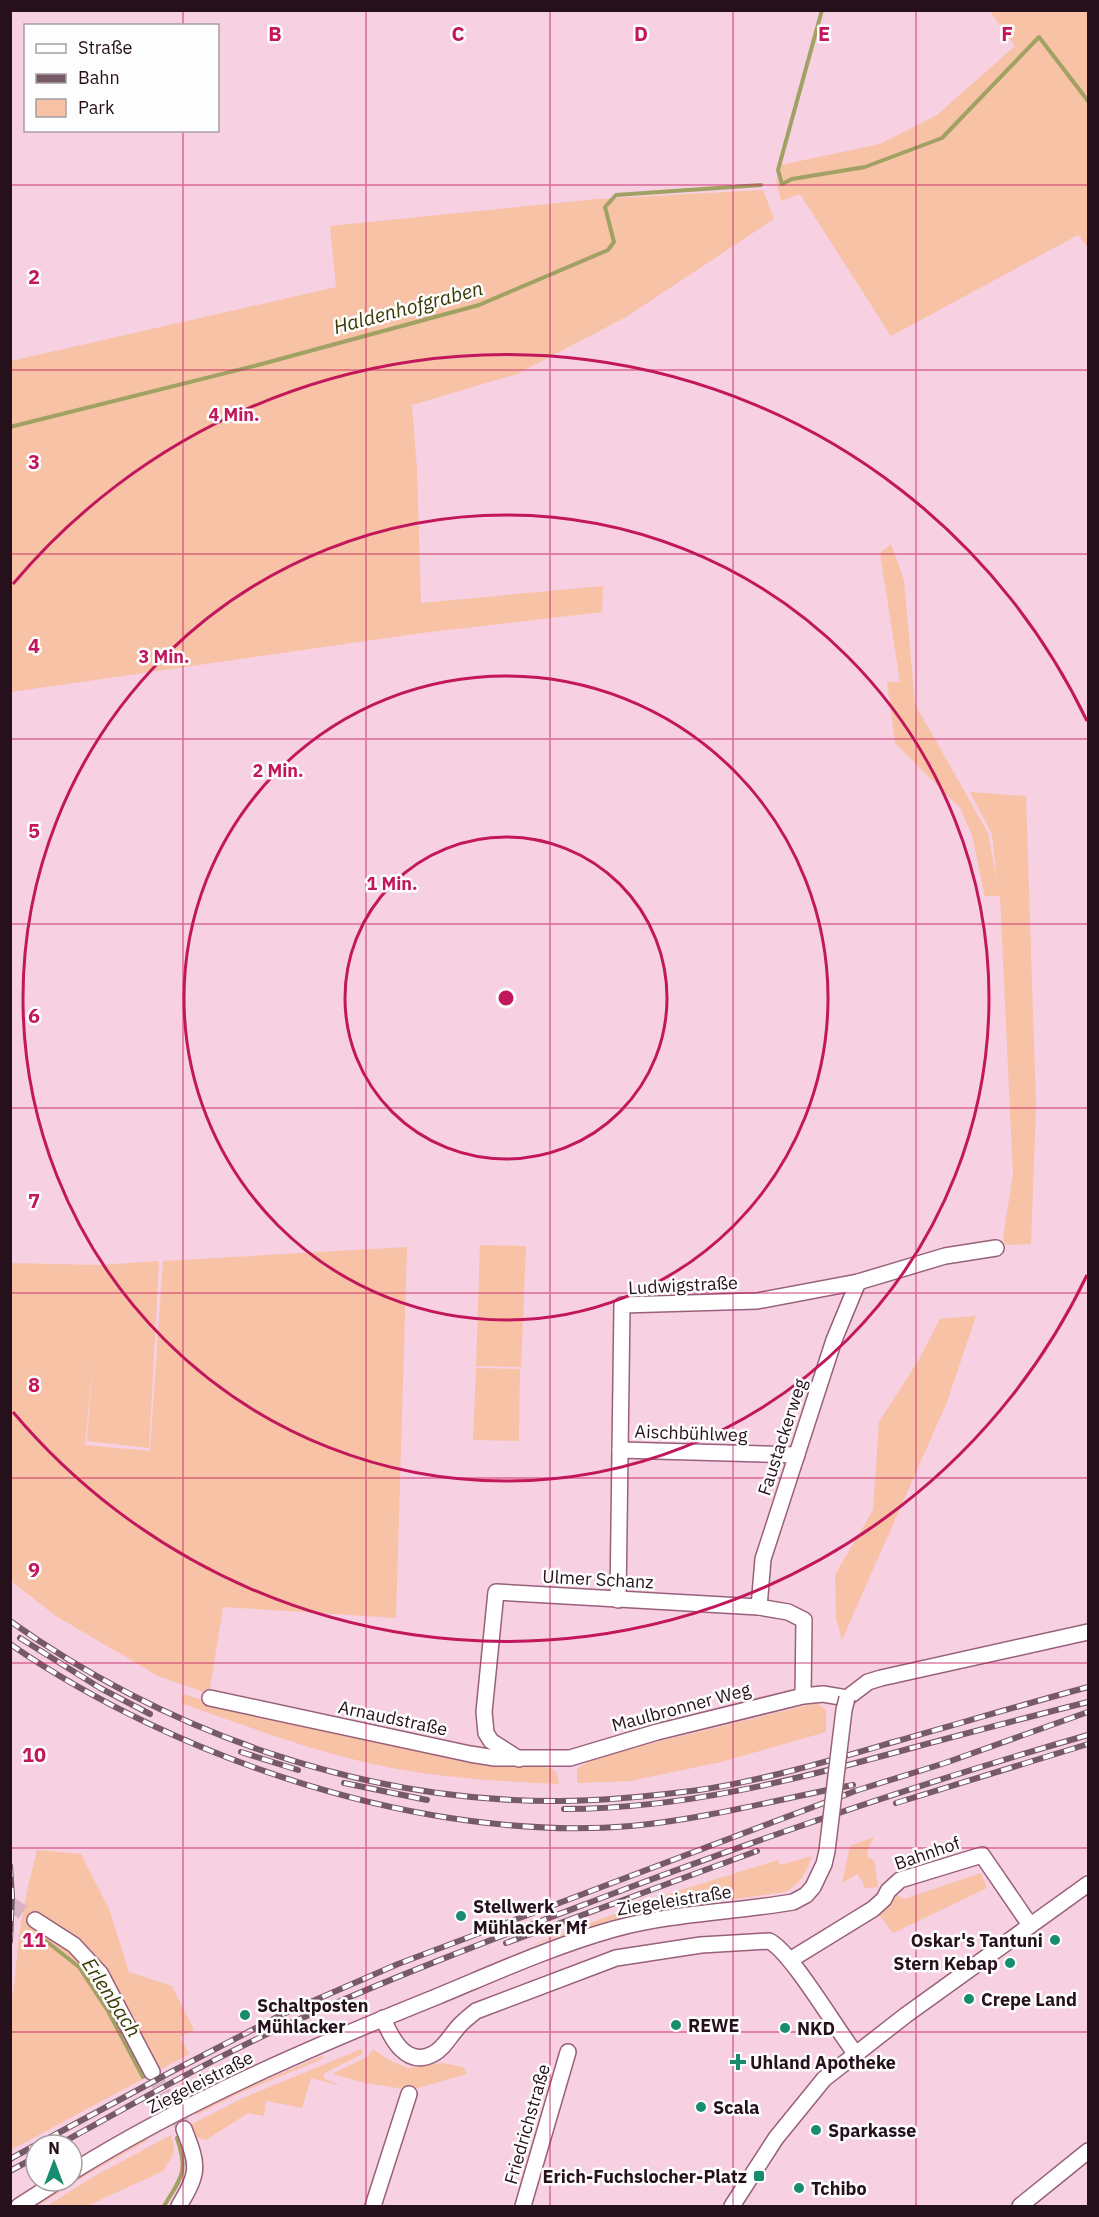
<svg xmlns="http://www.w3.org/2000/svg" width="1099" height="2217" font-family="'IBM Plex Sans',sans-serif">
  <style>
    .green { fill: #f7c2a6 }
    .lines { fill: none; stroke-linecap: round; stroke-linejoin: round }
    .stream { stroke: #a0a163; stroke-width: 4 }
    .minor-tunnel { stroke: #d8b3c3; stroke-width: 15; stroke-dasharray: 15 8; stroke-linecap: butt }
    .minor-casing { stroke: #99607b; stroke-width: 18 }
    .minor { stroke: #fff; stroke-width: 15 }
    .rail-casing { stroke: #775a68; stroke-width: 6 }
    .rail { stroke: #fdfdfd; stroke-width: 4; stroke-dasharray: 11; stroke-linecap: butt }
    .minor-bridge-casing { stroke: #99607b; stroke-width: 18; stroke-linecap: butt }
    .minor-bridge { stroke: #fff; stroke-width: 15 }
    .grid { fill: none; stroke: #c2185b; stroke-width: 1.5; stroke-opacity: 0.55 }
    .ring { fill: none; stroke: #c2185b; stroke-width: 3 }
    .poi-dot { fill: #188c6e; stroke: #fdfdfd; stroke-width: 2 }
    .labels { text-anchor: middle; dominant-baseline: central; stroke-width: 5; stroke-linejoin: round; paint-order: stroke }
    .street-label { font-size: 18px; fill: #26101b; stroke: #fdfdfd }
    .poi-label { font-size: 18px; font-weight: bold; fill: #26101b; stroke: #fdfdfd; text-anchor: start }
    .water-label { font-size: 20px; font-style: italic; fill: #393905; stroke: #fdfdfd }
    .grid-label { font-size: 20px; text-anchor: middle; font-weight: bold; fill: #c2185b; stroke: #fdfdfd; stroke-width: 5; stroke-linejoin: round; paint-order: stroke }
    .centre { fill: #c2185b; stroke: #fdfdfd; stroke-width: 3 }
    .ring-label { font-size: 18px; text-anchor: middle; font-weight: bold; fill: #c2185b; stroke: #fdfdfd; stroke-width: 5; stroke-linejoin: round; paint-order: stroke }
  </style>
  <rect width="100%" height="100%" fill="#f7d0e1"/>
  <g class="green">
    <path d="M990,11H1088V248L1078,235L891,336L800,194L781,201L776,180L781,165L880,144L937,115L1015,46Z"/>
    <path d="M763,190L774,219L626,317L517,374L412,405L417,470L421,603L603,586L602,612L422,633L11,692V361L336,287L330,226L597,199Z"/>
    <path d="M891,544L904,580L915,704L988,833L997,881L992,834L970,792L1026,796L1036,1106L1031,1244L1005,1245L1003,1237L1013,1175L1000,896H985L972,835L960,808L895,743L887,682H900L880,553Z"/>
    <path d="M480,1245L526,1246L521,1367L476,1366Z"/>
    <path d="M407,1247L396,1618L223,1607L209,1694L158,1676L56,1616L11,1581L10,1263L101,1265L159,1261L149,1448L87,1441L93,1360L85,1445L150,1451L163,1261Z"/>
    <path d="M976,1316L947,1402L842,1640L836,1618L835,1575L873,1510L879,1422L918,1361L940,1319Z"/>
    <path d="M476,1368L520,1369L519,1441L473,1440Z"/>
    <path d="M184,1694L210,1703L550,1768L556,1772L559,1784C492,1781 425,1777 360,1761C299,1746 240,1724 181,1703Z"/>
    <path d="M816,1703L826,1710V1732L721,1762L630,1781L577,1783V1769L595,1757Z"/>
    <path d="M874,1837L868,1848L867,1857L874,1860L878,1887L864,1888L863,1882L857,1874L842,1883L850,1846Z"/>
    <path d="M37,1850L81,1854L109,1909L129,1972L172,1986L194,2030L180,2037L189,2054L11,2150V2001C16,1980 16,1958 19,1937C23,1907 30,1879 37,1850Z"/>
    <path d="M812,1856C806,1872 801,1884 785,1892L665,1909L611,1920L524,1948L665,1895L778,1860L780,1865Z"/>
    <path d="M981,1873L987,1888L893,1933L878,1913L890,1904L895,1894L904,1899Z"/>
    <path d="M361,2049L363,2050L362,2054L323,2074L325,2079L342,2086L311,2078L302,2108L266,2101L264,2116L248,2113L206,2140L193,2136L186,2127L243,2098Z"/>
    <path d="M373,2049L389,2060L408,2068L442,2063L463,2067L467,2074L411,2090L365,2083L332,2074L367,2057Z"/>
    <path d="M324,2055L322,2059L240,2093L196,2115L195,2112L239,2091Z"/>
    <path d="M171,2135L174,2146L173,2155L163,2171L87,2206H47L91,2178Z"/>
    <path d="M147,2138L148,2140L88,2174L38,2206H31Z"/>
  </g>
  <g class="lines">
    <g class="stream">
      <path d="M822,10L778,170L782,184L792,179L865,167L942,138L1039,37L1088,101"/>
      <path d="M10,427L258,365L479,305L608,250L614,242L605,207L616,195L761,185"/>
      <path d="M46,1941L79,1967L108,2011L143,2077"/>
      <path d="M164,2206C181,2178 189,2172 177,2138"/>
    </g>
    <g class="minor-tunnel">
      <path d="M10,1904L35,1920"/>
      <path d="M152,2072L184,2129"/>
    </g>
    <defs>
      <g id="minor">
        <path d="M620,1450L797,1455"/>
        <path d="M618,1600L622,1305L757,1301L858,1282L945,1256L996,1248"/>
        <path d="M759,1607L763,1559L834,1340L858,1282"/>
        <path d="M210,1698L470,1754L495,1758H570L657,1732L803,1696L823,1694L847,1698L868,1682L881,1678L1088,1632"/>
        <path d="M519,1759L491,1741L486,1733L484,1712L496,1592L759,1607L788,1612L804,1620L803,1696"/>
        <path d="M35,1920L74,1945L100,1973L152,2072"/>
        <path d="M790,1960L873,1909L884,1899L888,1891L900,1880L982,1855L1030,1925"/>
        <path d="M383,2018C391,2038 406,2068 433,2054C445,2048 452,2032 462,2023C466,2019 471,2015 476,2011L616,1958L701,1945L769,1941C790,1950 837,2030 855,2053"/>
        <path d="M72,2172C186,2101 312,2047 436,1997C494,1973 553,1946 614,1929C673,1913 734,1912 793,1902L806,1895L813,1887"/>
        <path d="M19,2206L58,2181"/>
        <path d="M179,2206C199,2172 199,2167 184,2129"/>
        <path d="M373,2206L409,2094"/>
        <path d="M523,2206L568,2052"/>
        <path d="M732,2206L776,2138L824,2079L906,2015L1088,1884"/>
        <path d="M1020,2206L1088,2151"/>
      </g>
    </defs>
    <use href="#minor" class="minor-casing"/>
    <use href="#minor" class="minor"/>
    <defs>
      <g id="rail">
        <path d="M10,1621C168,1733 363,1802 558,1801C605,1801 652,1796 699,1790C766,1780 832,1760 897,1741C961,1723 1025,1704 1088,1687"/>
        <path d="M20,1638L100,1688L150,1714"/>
        <path d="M10,1644C178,1760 426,1843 631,1826C706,1819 779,1799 853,1785"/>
        <path d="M241,1752L298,1770"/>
        <path d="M344,1783L427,1800"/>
        <path d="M896,1803L1088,1744"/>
        <path d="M564,1809C682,1809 795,1780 908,1749C968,1733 1028,1717 1088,1702"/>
        <path d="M10,1866L12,1896L10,1941"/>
        <path d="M506,1943L757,1851"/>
        <path d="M58,2145C135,2103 211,2059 291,2023C396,1975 504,1935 612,1894C769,1835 927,1781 1088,1735"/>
        <path d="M10,2159L171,2072L283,2014L398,1964L858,1790L945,1763L1088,1712"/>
        <path d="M10,2171L36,2157"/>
      </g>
    </defs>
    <use href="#rail" class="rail-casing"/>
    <use href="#rail" class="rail"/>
    <defs>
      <path id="minor-bridge" d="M813,1887L824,1864L827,1851L844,1710L847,1698"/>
    </defs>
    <use href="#minor-bridge" class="minor-bridge-casing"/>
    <use href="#minor-bridge" class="minor-bridge"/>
  </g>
  <path class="grid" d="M183,10V26M366,10V2206M550,10V2206M733,10V2206M916,10V2206M183,130V2206M10,185H1088M10,370H1088M10,554H1088M10,739H1088M10,924H1088M10,1108H1088M10,1293H1088M10,1478H1088M10,1663H1088M10,1848H1088M10,2032H1088"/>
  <g class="ring">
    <circle cx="506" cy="998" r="161"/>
    <circle cx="506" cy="998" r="322"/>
    <circle cx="506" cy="998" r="483"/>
    <path d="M1087 1275A644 644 0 0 1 13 1412M13 584A644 644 0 0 1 1087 721"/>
  </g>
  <g class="poi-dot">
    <circle cx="461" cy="1916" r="6"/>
    <circle cx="1055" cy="1940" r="6"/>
    <circle cx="1010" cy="1963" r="6"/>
    <circle cx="969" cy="1999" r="6"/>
    <circle cx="245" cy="2015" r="6"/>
    <circle cx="676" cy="2025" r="6"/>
    <circle cx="785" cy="2028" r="6"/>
    <path d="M735 2053h6v6h6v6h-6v6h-6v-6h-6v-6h6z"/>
    <circle cx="701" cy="2107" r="6"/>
    <circle cx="816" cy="2130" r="6"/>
    <rect x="753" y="2170" width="12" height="12" rx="3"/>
    <circle cx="799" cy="2188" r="6"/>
  </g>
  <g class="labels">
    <g class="street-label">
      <text transform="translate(683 1285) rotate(-3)">Ludwigstraße</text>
      <text transform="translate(691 1433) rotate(2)">Aischbühlweg</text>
      <text transform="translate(782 1437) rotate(-72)">Faustackerweg</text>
      <text transform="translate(598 1579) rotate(3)">Ulmer Schanz</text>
      <text transform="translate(681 1707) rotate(-15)">Maulbronner Weg</text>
      <text transform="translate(393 1718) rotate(12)">Arnaudstraße</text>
      <text transform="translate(927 1853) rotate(-19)">Bahnhof</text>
      <text transform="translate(674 1900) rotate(-9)">Ziegeleistraße</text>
      <text transform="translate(200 2082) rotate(-27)">Ziegeleistraße</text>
      <text transform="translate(527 2124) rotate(-74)">Friedrichstraße</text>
    </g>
    <g class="poi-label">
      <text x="473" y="1906">Stellwerk<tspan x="473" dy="21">Mühlacker Mf</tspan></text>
      <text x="1043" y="1940" text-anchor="end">Oskar's Tantuni</text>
      <text x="998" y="1963" text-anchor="end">Stern Kebap</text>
      <text x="981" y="1999">Crepe Land</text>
      <text x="257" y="2005">Schaltposten<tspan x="257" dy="21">Mühlacker</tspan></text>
      <text x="688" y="2025">REWE</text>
      <text x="797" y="2028">NKD</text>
      <text x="750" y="2062">Uhland Apotheke</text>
      <text x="713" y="2107">Scala</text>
      <text x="828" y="2130">Sparkasse</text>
      <text x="747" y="2176" text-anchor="end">Erich-Fuchslocher-Platz</text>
      <text x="811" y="2188">Tchibo</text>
    </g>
    <g class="water-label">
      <text transform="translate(408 307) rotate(-15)">Haldenhofgraben</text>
      <text transform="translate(112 1997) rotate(57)">Erlenbach</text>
    </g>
  </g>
  <g class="grid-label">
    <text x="275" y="41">B</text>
    <text x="458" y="41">C</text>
    <text x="641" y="41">D</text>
    <text x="824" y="41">E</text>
    <text x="1007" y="41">F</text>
    <text x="34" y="284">2</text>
    <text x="34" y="469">3</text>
    <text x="34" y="653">4</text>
    <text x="34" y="838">5</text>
    <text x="34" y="1023">6</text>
    <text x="34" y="1208">7</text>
    <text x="34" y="1392">8</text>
    <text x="34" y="1577">9</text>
    <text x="34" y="1762">10</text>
    <text x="34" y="1947">11</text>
  </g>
  <circle cx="506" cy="998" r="9" class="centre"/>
  <g class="ring-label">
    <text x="234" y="421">4 Min.</text>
    <text x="164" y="663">3 Min.</text>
    <text x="278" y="777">2 Min.</text>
    <text x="392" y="890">1 Min.</text>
  </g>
  <rect width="1099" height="2217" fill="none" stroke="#26101b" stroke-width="24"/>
  <rect x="24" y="24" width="195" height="108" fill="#fdfdfd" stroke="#a79ea3" stroke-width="1.5"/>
  <rect x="36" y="44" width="30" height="9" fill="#ffffff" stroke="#a79ea3" stroke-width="1.5"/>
  <text x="78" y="54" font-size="18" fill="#26101b">Straße</text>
  <rect x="36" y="74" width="30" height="9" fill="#775a68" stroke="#a79ea3" stroke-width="1.5"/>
  <text x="78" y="84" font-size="18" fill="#26101b">Bahn</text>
  <rect x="36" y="99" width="30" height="18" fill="#f7c2a6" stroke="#a79ea3" stroke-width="1.5"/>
  <text x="78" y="114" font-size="18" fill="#26101b">Park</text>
  <g transform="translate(54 2163)"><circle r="28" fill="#fdfdfd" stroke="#a79ea3" stroke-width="1.5"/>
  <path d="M0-4.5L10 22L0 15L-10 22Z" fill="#188c6e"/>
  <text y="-9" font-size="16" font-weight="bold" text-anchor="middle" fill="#26101b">N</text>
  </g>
</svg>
